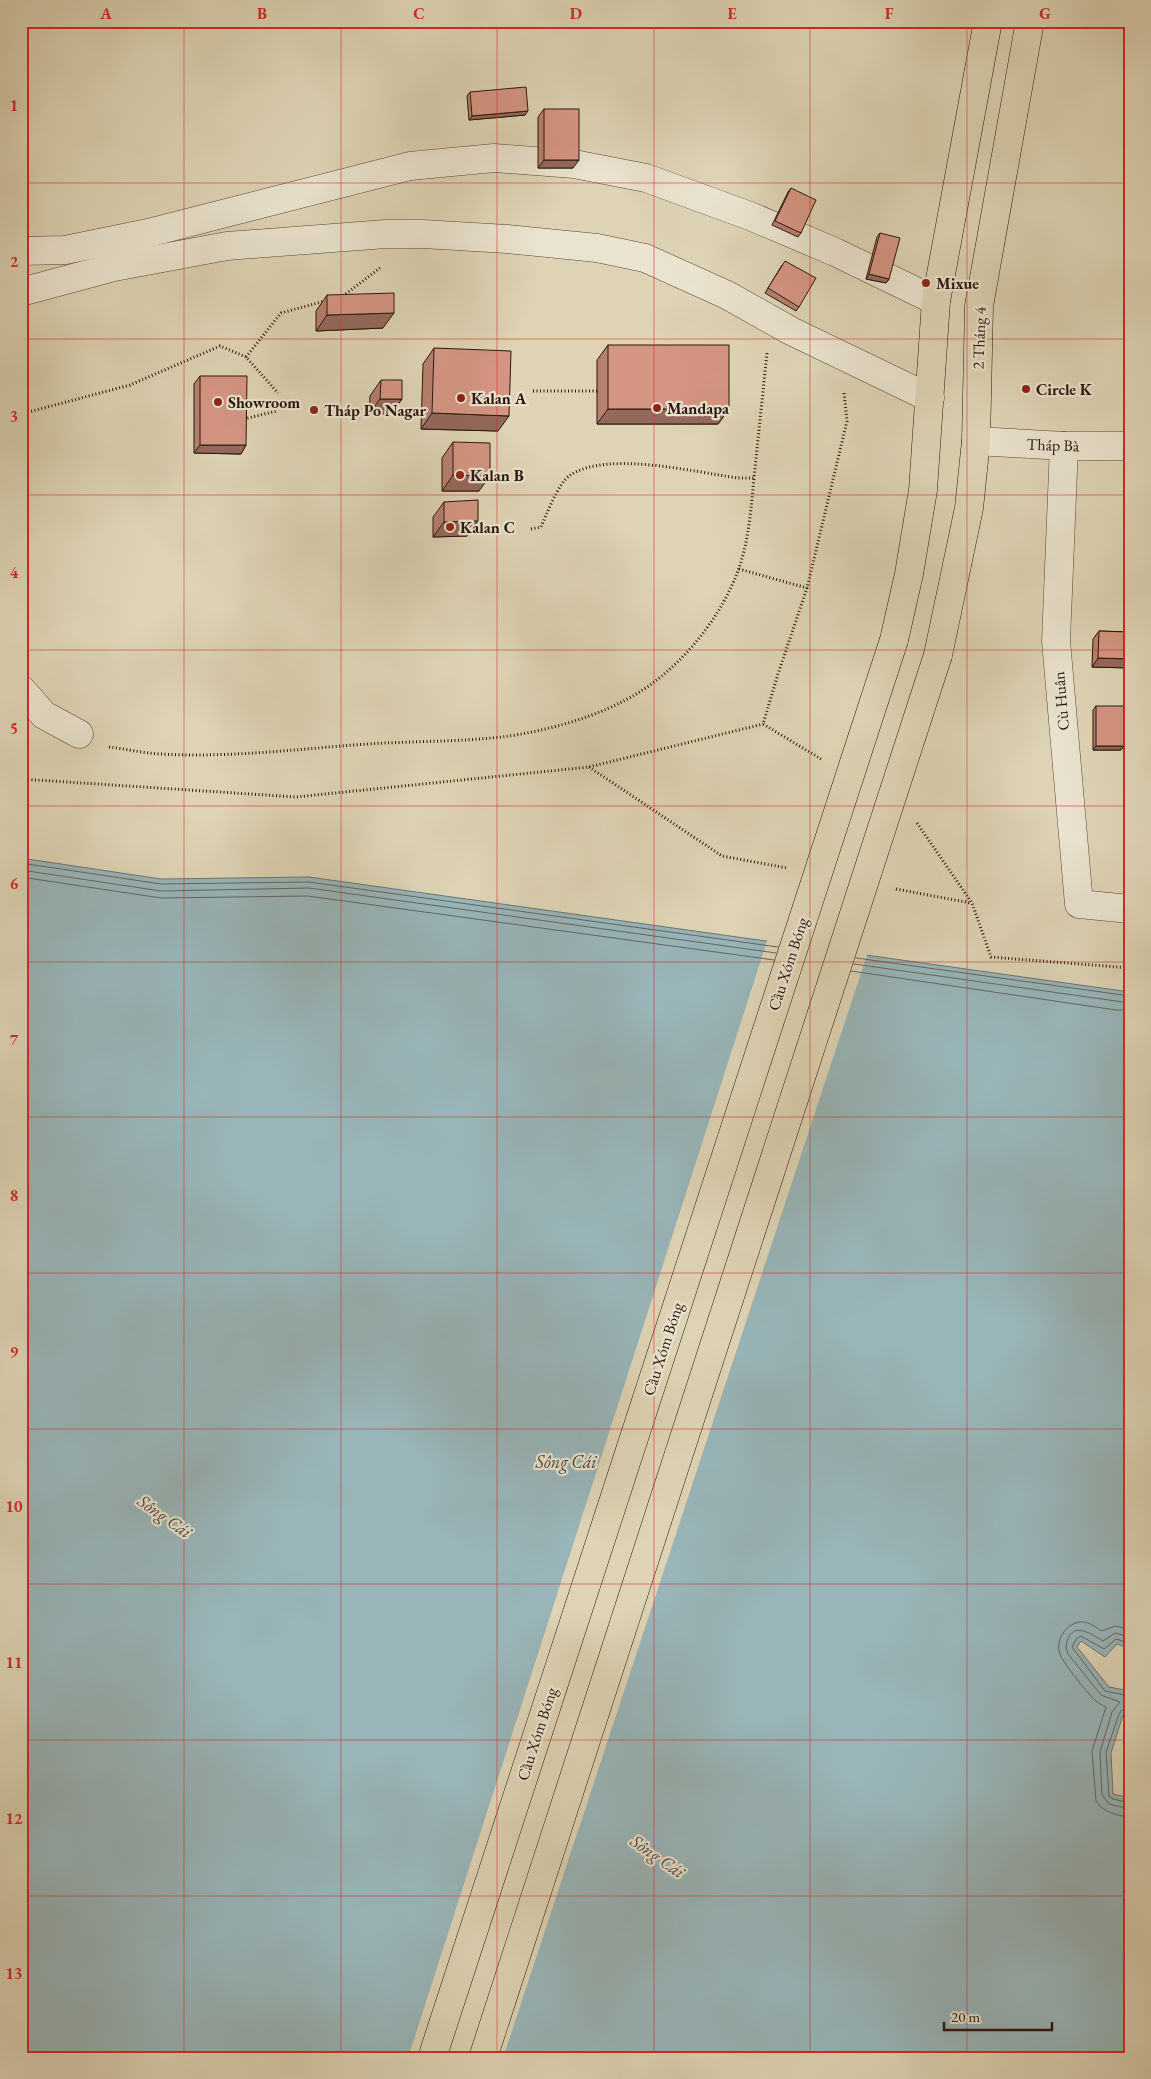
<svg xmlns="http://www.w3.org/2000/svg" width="1151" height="2079" font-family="'EB Garamond',serif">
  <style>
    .water { fill: #98b5b9; stroke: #6c7574 }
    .pier { fill: #ded4b5 }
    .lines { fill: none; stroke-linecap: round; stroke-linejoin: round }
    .shore { stroke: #626663; stroke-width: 1 }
    .minor-casing { stroke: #584637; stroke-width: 29 }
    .major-casing { stroke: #2b160d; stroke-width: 29 }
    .path { stroke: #2b160d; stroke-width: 3; stroke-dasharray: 1 2.5; stroke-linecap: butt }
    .minor { stroke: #eae3cf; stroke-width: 28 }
    .major { stroke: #ded4b5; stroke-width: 28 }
    .major-bridge-casing { stroke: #2b160d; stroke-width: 29; stroke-linecap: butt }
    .major-bridge { stroke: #ded4b5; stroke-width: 28 }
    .wall { fill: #b68070; stroke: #2b160d }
    .shaded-wall { fill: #94685b; stroke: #2b160d }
    .building { fill: #d49582; stroke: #2b160d }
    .grid { fill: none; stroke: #d62828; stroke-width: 1; stroke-opacity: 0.55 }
    .poi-dot { fill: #8f2418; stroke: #eae3cf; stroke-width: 2 }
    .labels { text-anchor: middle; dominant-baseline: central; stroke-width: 4.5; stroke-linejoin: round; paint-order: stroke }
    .poi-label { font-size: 16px; font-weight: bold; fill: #2b160d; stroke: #eae3cf; text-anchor: start }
    .street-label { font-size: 16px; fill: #2b160d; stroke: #eae3cf }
    .water-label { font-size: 18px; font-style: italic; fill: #4c4641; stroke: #eae3cf }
    .neatline { fill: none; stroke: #d62828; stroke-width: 2 }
    .grid-label { font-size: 16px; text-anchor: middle; font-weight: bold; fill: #d62828 }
  </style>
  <rect width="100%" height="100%" fill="#ded4b5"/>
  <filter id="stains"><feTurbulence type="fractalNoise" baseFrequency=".004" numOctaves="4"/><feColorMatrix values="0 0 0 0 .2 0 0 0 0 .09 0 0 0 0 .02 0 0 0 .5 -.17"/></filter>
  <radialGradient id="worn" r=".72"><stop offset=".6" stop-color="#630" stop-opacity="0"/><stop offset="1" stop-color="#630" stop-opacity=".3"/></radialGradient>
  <path class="water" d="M21,858L161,879L309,877L1130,992V1649L1117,1644L1105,1657L1081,1641L1077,1647L1109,1687L1130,1691V1715H1123L1111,1753L1113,1794L1130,1798V2058H21Z"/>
  <path class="pier" d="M768,938L868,952L503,2058H408Z"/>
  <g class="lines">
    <g class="shore">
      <path d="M21,863L161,884L309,882L778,947"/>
      <path d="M21,870L161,891L309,888L776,953"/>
      <path d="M21,877L161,898L308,896L774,960"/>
      <path d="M856,958L1130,996"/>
      <path d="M854,964L1130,1003"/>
      <path d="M851,971L1116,1010H1130"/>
      <path d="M1130,1629L1115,1626L1102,1631C1096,1628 1091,1623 1084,1622C1069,1620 1054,1639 1060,1654C1063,1663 1088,1694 1096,1701C1099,1704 1103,1705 1106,1707L1092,1751L1096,1801C1103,1812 1117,1816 1130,1817"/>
      <path d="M1130,1637L1115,1633L1103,1641C1089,1633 1070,1619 1066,1647L1068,1654L1101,1695L1120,1702L1112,1712L1100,1752L1102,1795L1109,1804L1130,1809"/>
      <path d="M1130,1643L1116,1639L1104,1649L1081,1636L1077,1638L1072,1647L1105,1691L1130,1696"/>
      <path d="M1130,1710H1122L1119,1714L1106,1752L1109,1796L1113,1799L1130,1803"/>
    </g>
    <defs>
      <g id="minor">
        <path d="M21,251L65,250L148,233L410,166L494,158L574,164L646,178L750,216L835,252L936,301"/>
        <path d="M21,292L114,267L227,246L386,234H423L507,239L597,248L645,258L727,295L791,331L930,398"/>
        <path d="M976,441L1064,446H1130"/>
        <path d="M1064,446L1056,641L1079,904L1130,909"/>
        <path d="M21,689L44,715L79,734"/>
      </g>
      <g id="major">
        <path d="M894,640L909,574L923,490L936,301L988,21"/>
        <path d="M938,655L969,508L976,441L979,306L1030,21"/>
      </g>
    </defs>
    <use href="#minor" class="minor-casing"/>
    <use href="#major" class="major-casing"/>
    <g class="path">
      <path d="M343,296L380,268"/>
      <path d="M246,357L281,313L325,301"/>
      <path d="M533,391H597"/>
      <path d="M21,414L130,385L220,346L246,357L278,393"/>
      <path d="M244,419L277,411"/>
      <path d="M531,529L541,527C546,515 559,483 569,476C605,450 694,472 738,478H754L767,353"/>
      <path d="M739,569L807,588"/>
      <path d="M109,747C126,749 143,753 160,754C229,758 298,749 367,744C412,741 457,742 502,737C548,731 602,716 641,691C684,664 722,616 739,568C749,539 751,508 754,478"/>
      <path d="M821,759L763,724L778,674L807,588L847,421L844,392"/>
      <path d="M589,767L722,856L787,868"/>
      <path d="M21,779L296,797L589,767L763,724"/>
      <path d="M917,823L972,903L991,957L1130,968"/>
      <path d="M896,889L971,903"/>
    </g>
    <use href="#minor" class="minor"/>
    <use href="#major" class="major"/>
    <defs>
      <g id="major-bridge">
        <path d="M432,2058L894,640"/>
        <path d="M483,2058L938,655"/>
      </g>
    </defs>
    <use href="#major-bridge" class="major-bridge-casing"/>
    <use href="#major-bridge" class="major-bridge"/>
  </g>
  <g class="wall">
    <path d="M470,92L525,115L469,120L467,96Z"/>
    <path d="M544,109L573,168H538V117Z"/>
    <path d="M791,188L801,233L798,237L772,225L788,192Z"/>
    <path d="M880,233L889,279L886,283L866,279L877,237Z"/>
    <path d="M782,265L799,307L796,311L765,293Z"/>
    <path d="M327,295L383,328L316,331V311Z"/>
    <path d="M608,345L729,409L718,424H597V360Z"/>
    <path d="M434,348L498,431L421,429L423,364Z"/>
    <path d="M200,376L246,445L241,454L194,453V384Z"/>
    <path d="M381,380L402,399L391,414H369L370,396Z"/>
    <path d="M453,442L479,491H442V458Z"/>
    <path d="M444,502L478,521L467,536L433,537V517Z"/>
    <path d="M1099,631L1130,632V668L1092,667L1093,639Z"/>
    <path d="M1096,706L1124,746L1121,750H1093V710Z"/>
  </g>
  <g class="shaded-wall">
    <path d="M528,111L525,115L469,120L472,116Z"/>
    <path d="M544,160H579L573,168H538Z"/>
    <path d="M869,274L889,279L886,283L866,279Z"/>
    <path d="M394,313L383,328L316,331L327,315Z"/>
    <path d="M380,399H402L391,414H369Z"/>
    <path d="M608,409H729L718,424H597Z"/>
    <path d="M432,413L509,416L498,431L421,429Z"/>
    <path d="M200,445H246L241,454L194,453Z"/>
    <path d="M453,475L490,476L479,491H442Z"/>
    <path d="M478,521L467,536L433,537L444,522Z"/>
    <path d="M1098,658L1130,659V668L1092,667Z"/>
    <path d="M1096,746H1124L1121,750H1093Z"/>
  </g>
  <g class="building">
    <path d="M526,87L528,111L472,116L470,92Z"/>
    <rect x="544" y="109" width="35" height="51"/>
    <path d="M791,188L816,200L801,233L775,221Z"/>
    <path d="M880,233L900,238L889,279L869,274Z"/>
    <path d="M785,261L816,278L799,307L768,288Z"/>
    <path d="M394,293V313L327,315V295Z"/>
    <rect x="608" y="345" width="121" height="64"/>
    <path d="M434,348L511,351L509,416L432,413Z"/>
    <path d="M200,376H247L246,445H200Z"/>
    <path d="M381,380H402V399H380Z"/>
    <path d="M453,442L490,443V476L453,475Z"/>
    <path d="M478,500V521L444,522V502Z"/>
    <path d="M1099,631L1130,632V659L1098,658Z"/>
    <rect x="1096" y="706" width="28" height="40"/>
  </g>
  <path class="grid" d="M184,21V2058M341,21V2058M497,21V2058M654,21V2058M810,21V2058M967,21V2058M21,183H1130M21,339H1130M21,495H1130M21,650H1130M21,806H1130M21,962H1130M21,1117H1130M21,1273H1130M21,1429H1130M21,1584H1130M21,1740H1130M21,1896H1130"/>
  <g class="poi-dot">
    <circle cx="926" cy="283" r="5"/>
    <circle cx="1026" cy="389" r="5"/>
    <circle cx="461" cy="398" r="5"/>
    <circle cx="218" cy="402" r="5"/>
    <circle cx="657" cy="408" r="5"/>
    <circle cx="314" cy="410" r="5"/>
    <circle cx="460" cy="475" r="5"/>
    <circle cx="450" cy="527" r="5"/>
  </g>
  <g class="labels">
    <g class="poi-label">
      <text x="936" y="283">Mixue</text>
      <text x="1036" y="389">Circle K</text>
      <text x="471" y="398">Kalan A</text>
      <text x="228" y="402">Showroom</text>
      <text x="667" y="408">Mandapa</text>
      <text x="324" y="410">Tháp Po Nagar</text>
      <text x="470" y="475">Kalan B</text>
      <text x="460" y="527">Kalan C</text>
    </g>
    <g class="street-label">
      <text transform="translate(979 338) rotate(-88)">2 Tháng 4</text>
      <text transform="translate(1053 445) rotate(2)">Tháp Bà</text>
      <text transform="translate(1061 701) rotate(-95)">Cù Huân</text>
      <text transform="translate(788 964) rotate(-72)">Cầu Xóm Bóng</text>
      <text transform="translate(663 1349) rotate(-72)">Cầu Xóm Bóng</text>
      <text transform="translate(537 1734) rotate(-72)">Cầu Xóm Bóng</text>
    </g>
    <g class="water-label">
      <text x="566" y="1461">Sông Cái</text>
      <text transform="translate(165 1516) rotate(35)">Sông Cái</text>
      <text transform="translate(658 1856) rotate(35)">Sông Cái</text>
    </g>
  </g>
  <rect width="1151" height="2079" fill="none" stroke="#ded4b5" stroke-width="55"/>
  <path d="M944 2022v8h108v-8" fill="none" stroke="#2b160d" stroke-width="2.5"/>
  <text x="951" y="2022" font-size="15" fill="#2b160d" stroke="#eae3cf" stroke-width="4" paint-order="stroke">20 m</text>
  <rect x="28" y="28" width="1096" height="2024" class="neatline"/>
  <g class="grid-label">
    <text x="106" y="19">A</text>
    <text x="262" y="19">B</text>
    <text x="419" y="19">C</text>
    <text x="576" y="19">D</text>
    <text x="732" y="19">E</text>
    <text x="889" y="19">F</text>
    <text x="1045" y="19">G</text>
    <text x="14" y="111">1</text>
    <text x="14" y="267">2</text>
    <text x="14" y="422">3</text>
    <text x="14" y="578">4</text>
    <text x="14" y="734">5</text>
    <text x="14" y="889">6</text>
    <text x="14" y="1045">7</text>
    <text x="14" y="1201">8</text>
    <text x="14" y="1357">9</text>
    <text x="14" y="1512">10</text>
    <text x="14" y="1668">11</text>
    <text x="14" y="1824">12</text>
    <text x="14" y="1979">13</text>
  </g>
  <rect width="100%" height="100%" filter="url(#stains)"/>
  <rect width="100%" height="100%" fill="url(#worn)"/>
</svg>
